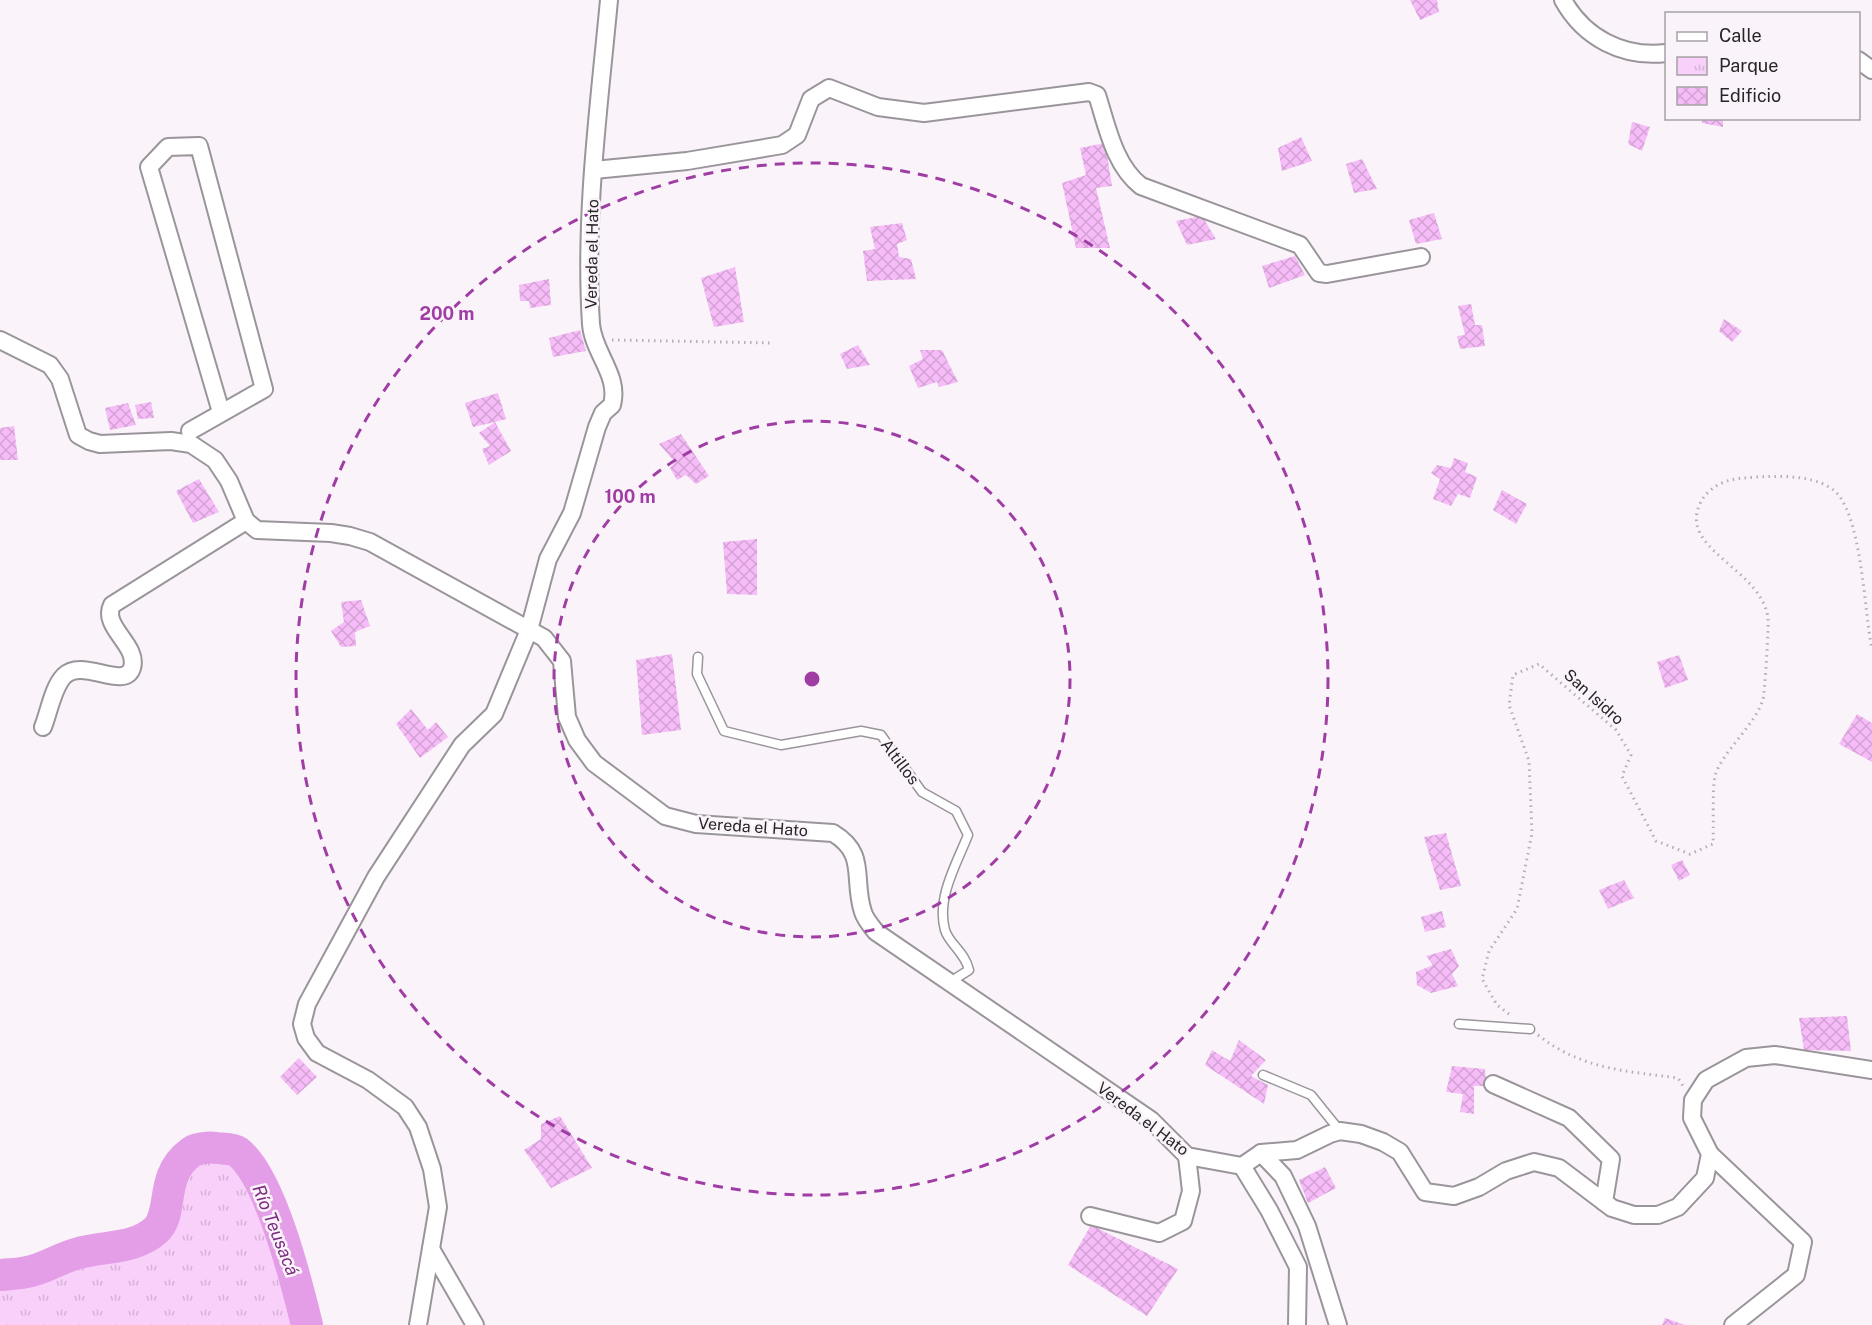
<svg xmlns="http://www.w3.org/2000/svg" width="1872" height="1325" font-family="'Public Sans',sans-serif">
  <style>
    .park { fill: url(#park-tufts) }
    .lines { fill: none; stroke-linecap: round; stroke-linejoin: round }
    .river { stroke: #e49de7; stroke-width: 32 }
    .building { fill: url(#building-cross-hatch) }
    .service-casing { stroke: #9a959a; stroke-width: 11 }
    .minor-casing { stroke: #9a959a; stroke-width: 20 }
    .path { stroke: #b3aeb3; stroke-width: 3; stroke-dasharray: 1.5 4.5; stroke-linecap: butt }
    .service { stroke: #fff; stroke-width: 8 }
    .minor { stroke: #fff; stroke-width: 16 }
    .ring { fill: none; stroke: #9f3da5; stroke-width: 3; stroke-dasharray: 10 8 }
    .labels { text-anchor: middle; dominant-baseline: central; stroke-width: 5; stroke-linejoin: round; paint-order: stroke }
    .street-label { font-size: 16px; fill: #262426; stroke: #faf4fa }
    .water-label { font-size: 18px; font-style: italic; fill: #7d2b82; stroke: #faf4fa }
    .centre { fill: #9f3da5; stroke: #faf4fa; stroke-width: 3 }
    .ring-label { font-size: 18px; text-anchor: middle; font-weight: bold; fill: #9f3da5; stroke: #faf4fa; stroke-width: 5; stroke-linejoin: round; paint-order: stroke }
  </style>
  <defs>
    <pattern id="park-tufts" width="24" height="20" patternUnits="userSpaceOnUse" patternTransform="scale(1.5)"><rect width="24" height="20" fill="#f9d0fa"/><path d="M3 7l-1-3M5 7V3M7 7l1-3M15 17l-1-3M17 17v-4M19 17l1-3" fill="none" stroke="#d5b2d6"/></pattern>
    <pattern id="building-cross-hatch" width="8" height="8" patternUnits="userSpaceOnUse" patternTransform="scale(1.5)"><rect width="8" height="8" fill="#f6bcf8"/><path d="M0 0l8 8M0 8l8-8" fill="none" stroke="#d3a1d4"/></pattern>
  </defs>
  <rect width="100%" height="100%" fill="#faf4fa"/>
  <path class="park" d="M223,1136C277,1196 296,1246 307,1325H0V1277L21,1274L126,1237L173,1208L180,1170L199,1143Z"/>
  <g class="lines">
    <path class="river" d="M0,1275C9,1274 19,1274 27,1272C45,1269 61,1257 79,1253C104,1246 136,1249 156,1230C174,1214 159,1176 190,1153C195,1148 209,1147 216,1148C223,1149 232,1148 238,1152C271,1178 297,1284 307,1325"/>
  </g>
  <g class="building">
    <path d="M1410,0H1437L1439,12L1420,20Z"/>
    <path d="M1702,118H1723V127L1702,123Z"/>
    <path d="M1632,122L1650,127L1642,151L1628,144Z"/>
    <path d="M1301,137L1312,161L1282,171L1278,148Z"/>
    <path d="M1105,143L1112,186L1096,188L1110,248H1076L1062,183L1086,175L1080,148Z"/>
    <path d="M1362,159L1377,189L1354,193L1346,164Z"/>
    <path d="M1434,213L1442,239L1416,244L1409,220Z"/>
    <path d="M1202,216L1216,239L1187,245L1176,221Z"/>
    <path d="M902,223L907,240L897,244L899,257L911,259L916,279L867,281L863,251L875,249L870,227Z"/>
    <path d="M1295,256L1305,275L1269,288L1262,266Z"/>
    <path d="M735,267L744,322L714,327L701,278Z"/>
    <path d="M549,279L551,305L530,308L529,301H520L519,285Z"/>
    <path d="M1471,304L1475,325H1482L1485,346L1460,349L1457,336L1465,335L1458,306Z"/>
    <path d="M1724,319L1742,331L1732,342L1719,331Z"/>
    <path d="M580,330L586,351L553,357L549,338Z"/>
    <path d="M858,345L870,365L847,369L840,354Z"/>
    <path d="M920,350H942L958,382L939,387L937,382L918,388L909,366L923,359Z"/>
    <path d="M498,393L506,419L495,422L511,451L489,465L482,449L490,446L479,433L495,422L473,427L465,403Z"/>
    <path d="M151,402L154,418L138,419L135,405Z"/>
    <path d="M128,403L136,425L110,430L105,408Z"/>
    <path d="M14,426L18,460H0V428Z"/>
    <path d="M681,434L709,476L696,484L686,475L677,480L670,468L675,462L659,444Z"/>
    <path d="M1454,458L1468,463L1465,472L1477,477L1470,498L1458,494L1451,506L1433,499L1440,479L1431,473L1437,465L1451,468Z"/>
    <path d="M199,479L219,512L193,523L176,491Z"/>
    <path d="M1502,490L1527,504L1516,524L1493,510Z"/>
    <path d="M757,539V595L727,594L723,542Z"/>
    <path d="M361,600L370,626L355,632L356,646L341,647L331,631L344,622L341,602Z"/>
    <path d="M672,654L681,730L642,735L636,660Z"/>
    <path d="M1679,655L1688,680L1665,688L1657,662Z"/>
    <path d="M411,709L428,730L436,722L448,737L420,758L396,724Z"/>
    <path d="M1857,714L1872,723V762L1839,744Z"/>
    <path d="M1446,833L1461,886L1440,890L1424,837Z"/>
    <path d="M1682,860L1690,875L1679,881L1671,865Z"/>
    <path d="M1624,880L1634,898L1608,909L1599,890Z"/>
    <path d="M1442,911L1446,927L1425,932L1421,917Z"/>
    <path d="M1451,949L1459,966L1452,974L1458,986L1431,993L1417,985L1416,972L1433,965L1426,956Z"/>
    <path d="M1847,1016L1851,1051L1804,1050L1799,1018Z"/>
    <path d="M1239,1040L1266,1060L1251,1076L1268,1085L1264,1104L1205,1065L1212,1050L1230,1061Z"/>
    <path d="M299,1058L317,1077L297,1095L280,1077Z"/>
    <path d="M1452,1066L1485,1069L1486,1086H1474V1114L1460,1112L1463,1094L1446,1092Z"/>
    <path d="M560,1116L592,1168L551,1188L524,1150L541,1139V1124Z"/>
    <path d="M1325,1167L1336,1188L1308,1203L1299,1180Z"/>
    <path d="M1091,1225L1178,1269L1147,1316L1068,1265Z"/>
    <path d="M1665,1318L1685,1325H1662Z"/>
  </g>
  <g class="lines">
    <defs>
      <g id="service">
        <path d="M698,657L697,674L724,731L781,745L861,731L881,735L922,792L956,811L968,835C957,863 936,898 945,930C949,944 965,952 969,970L950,982"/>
        <path d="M1459,1024L1530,1029"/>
        <path d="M1263,1075L1311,1095L1340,1131"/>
      </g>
      <g id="minor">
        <path d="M1563,0C1584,38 1623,58 1666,53"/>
        <path d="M1858,60L1872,70"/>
        <path d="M594,170L687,161L782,145L797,135L811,99L829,88L878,107L924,113L1089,92L1097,95C1107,126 1114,165 1141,186L1300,245L1319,273L1327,274L1421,257"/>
        <path d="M0,340L50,365L60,379L78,435L89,441L100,444L171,441L191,444L215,460L229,481L246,521L257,530L331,533L350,536L370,542L544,638L562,661L567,717L577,740L594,763L665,816L696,824L833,833C868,854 852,879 863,912C865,919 871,926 876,932L1151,1120L1187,1156L1242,1166L1261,1153L1297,1150L1330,1134L1340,1131L1361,1134L1383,1142L1400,1152L1425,1192L1454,1196L1479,1187L1506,1171L1534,1162L1559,1168L1612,1208L1634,1215H1658L1678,1207L1705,1178L1710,1154L1692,1118L1693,1100L1706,1080L1746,1058L1775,1055L1872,1070"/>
        <path d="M190,431L264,389L199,146L168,147L149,167L221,412"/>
        <path d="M43,727C49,712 53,687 64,676C82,657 124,691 132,668C139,645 101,627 112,605L246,521"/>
        <path d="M1493,1084L1569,1118L1611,1159L1604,1202"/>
        <path d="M1261,1153L1283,1176L1307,1226L1338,1325"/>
        <path d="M1710,1154L1803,1242L1796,1275L1733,1325"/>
        <path d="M1242,1166L1269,1210L1298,1267L1297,1325"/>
        <path d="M1090,1216L1159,1233L1183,1221L1191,1191L1187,1156"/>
        <path d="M431,1249L475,1325"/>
        <path d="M418,1325L438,1207L432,1169L418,1127L405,1107L368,1080L317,1053L306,1038L302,1024L307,1004L376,877L462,745L494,714L529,630L548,559L572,513L597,427L603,413L612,405C620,375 593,353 591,324C584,216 599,107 609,0"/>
      </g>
    </defs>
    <use href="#service" class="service-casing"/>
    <use href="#minor" class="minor-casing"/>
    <g class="path">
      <path d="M612,340L774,343"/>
      <path d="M1509,1014L1497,1005L1482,979L1489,951L1517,909L1532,833L1529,761L1509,705L1513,675L1539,664L1616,730L1631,755L1622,776L1656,841L1690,854L1713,844C1714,827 1712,790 1715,776C1721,753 1757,723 1763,699C1765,691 1769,625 1768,618C1762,572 1689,552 1697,513C1701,491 1722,479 1744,478C1770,476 1809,473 1832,489C1862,509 1864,612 1872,649"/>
      <path d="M1538,1035C1581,1069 1625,1071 1678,1078L1683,1086"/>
    </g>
    <use href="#service" class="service"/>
    <use href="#minor" class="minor"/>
  </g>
  <g class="ring">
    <circle cx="812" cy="679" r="258"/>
    <circle cx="812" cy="679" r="516"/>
  </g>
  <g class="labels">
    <g class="street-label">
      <text transform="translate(592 254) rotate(-89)">Vereda el Hato</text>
      <text transform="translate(1594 697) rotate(42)">San Isidro</text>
      <text transform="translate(900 762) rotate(53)">Altillos</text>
      <text transform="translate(753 827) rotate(4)">Vereda el Hato</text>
      <text transform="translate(1143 1119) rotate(37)">Vereda el Hato</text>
    </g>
    <g class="water-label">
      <text transform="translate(276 1230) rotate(68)">Río Teusacá</text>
    </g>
  </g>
  <circle cx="812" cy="679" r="9" class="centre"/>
  <g class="ring-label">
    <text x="447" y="320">200 m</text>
    <text x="630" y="503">100 m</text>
  </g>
  <rect x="1665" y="12" width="195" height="108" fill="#faf4fa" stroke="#a5a1a5" stroke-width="1.5"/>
  <rect x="1677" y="32" width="30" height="9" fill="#ffffff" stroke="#a5a1a5" stroke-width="1.5"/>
  <text x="1719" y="42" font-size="18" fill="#262426">Calle</text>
  <rect x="1677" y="57" width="30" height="18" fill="url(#park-tufts)" stroke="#a5a1a5" stroke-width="1.5"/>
  <text x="1719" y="72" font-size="18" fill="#262426">Parque</text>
  <rect x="1677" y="87" width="30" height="18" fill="url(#building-cross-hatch)" stroke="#a5a1a5" stroke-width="1.5"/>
  <text x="1719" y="102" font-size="18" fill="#262426">Edificio</text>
</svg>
